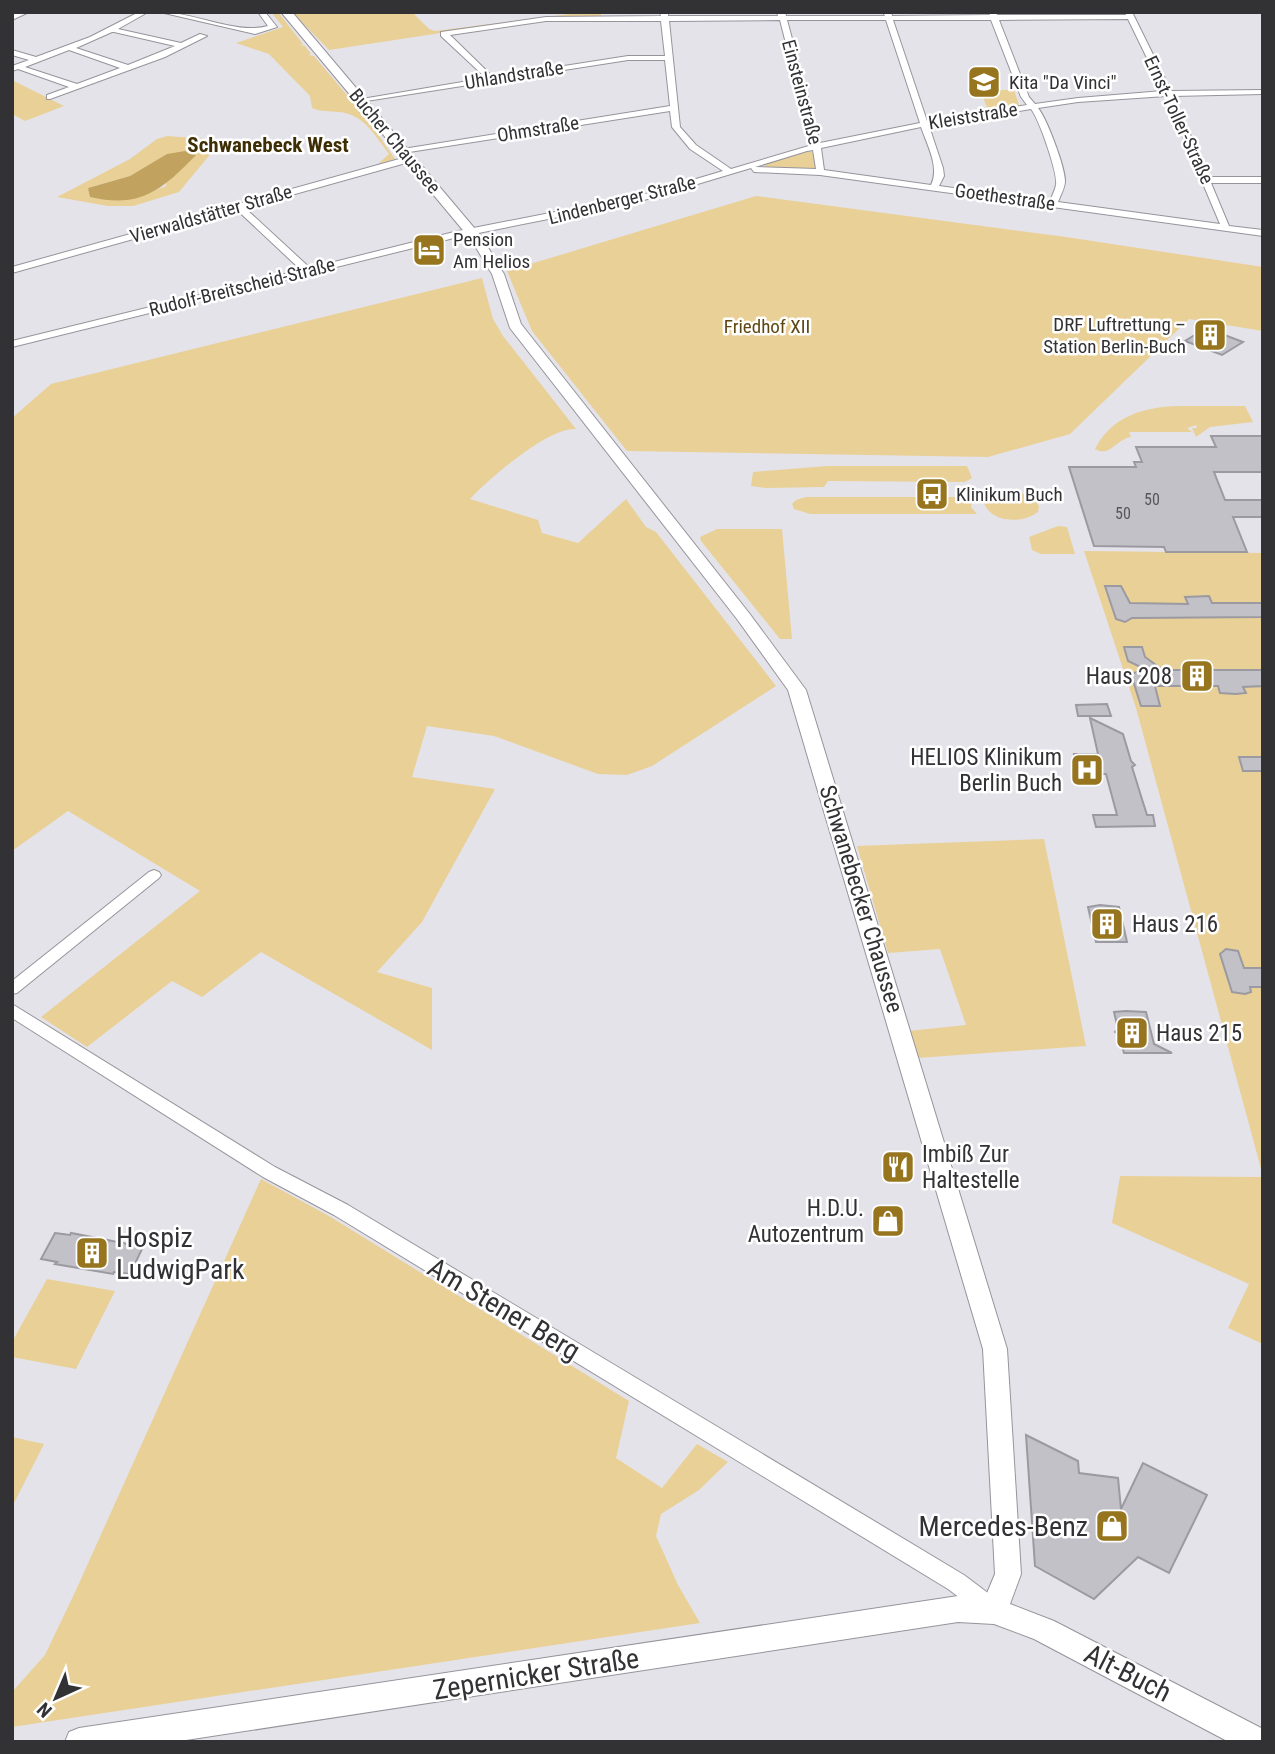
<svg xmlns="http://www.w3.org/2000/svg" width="1275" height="1754" font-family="'Roboto Condensed',sans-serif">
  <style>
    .green { fill: #e9d097; fill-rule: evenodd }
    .water { fill: #c1a35f }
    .building { fill: #c3c1c8; stroke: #9c9aa1; stroke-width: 2 }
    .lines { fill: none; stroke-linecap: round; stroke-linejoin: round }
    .minor-casing { stroke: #96949b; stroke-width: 2 }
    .tertiary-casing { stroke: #96949b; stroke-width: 2 }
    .secondary-casing { stroke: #96949b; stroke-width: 2 }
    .minor { fill: #fff; fill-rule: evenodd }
    .tertiary { fill: #fff; fill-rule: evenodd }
    .secondary { fill: #fff; fill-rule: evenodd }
    .labels { text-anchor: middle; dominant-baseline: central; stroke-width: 5; stroke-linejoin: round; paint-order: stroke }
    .far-number-label { font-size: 16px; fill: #56565a }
    .far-street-label { font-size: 19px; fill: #323235; stroke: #fff }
    .far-poi-label { font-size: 19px; fill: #323235; stroke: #fff; text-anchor: start }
    .far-park-label { font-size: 19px; fill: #5d4813; stroke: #fff }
    .far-neighbourhood-label { font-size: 21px; font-weight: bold; fill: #3e2e04; stroke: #fff }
    .poi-label { font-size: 23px; fill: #323235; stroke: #fff; text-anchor: end }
    .street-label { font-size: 23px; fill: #323235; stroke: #fff }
    .near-poi-label { font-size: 28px; fill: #323235; stroke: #fff; text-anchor: start }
    .near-street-label { font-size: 28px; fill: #323235; stroke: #fff }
  </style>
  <rect width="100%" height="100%" fill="#e5e3ea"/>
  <g class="green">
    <path d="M271,12H278L303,44L300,45L305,46L311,54L308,55L314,56L368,120L395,159L378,164L389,154C375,136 364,114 339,112C329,111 321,112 312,108L310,96L269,54L236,43L283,27Z"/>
    <path d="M292,12H412L429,29L435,31L585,12H601V18L533,19L329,50Z"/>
    <path d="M12,80L64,106L25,121L12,114Z"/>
    <path d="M980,90H1014L1019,105L988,110Z"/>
    <path d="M167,136L222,140L179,192L133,206H108L57,197L130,159L157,139ZM167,155L166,186C139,197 120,204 91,197L88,188L130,176Z"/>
    <path d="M810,151L816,156L818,171L766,167L764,164Z"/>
    <path d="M756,196L1066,237L1263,267V331L1189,319L1070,434L988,457L627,451L532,331L507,271Z"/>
    <path d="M482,278L493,319L503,336L576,429C548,427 489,479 470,499L538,520L542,533L578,543L626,499L646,527L656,532L776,686L652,766L627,775L598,774L494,736L427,726L412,777L495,789L422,922L377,972L432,988V1050L261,952L202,997L172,981L87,1047L41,1017L200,891L68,811L12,851V418L51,384Z"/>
    <path d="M1178,406H1245L1253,422L1210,427L1196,437L1192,428H1197L1196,425L1187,428L1192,432H1129L1131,437C1116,439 1110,458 1095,449C1111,417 1143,407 1178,406Z"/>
    <path d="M827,466H967L972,478L965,482L828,481L824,487L766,488L751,486L753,472Z"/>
    <path d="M1001,492C1016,491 1031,493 1039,506L1038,512C1023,524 991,523 984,503L991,495Z"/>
    <path d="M806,497H973L971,507L977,514H810L794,509L792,504L796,500Z"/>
    <path d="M1058,526L1067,527L1075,554H1041L1032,550L1029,537Z"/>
    <path d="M717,529H782L792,639H780L701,541L700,537Z"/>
    <path d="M1084,551L1263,553V1176L1136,708Z"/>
    <path d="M1044,839L1086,1046L917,1058L908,1031L966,1025L940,949L888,953L857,846Z"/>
    <path d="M1120,1176L1263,1177V1344L1228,1328L1249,1284L1112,1223Z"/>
    <path d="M261,1179L329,1216L629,1401L616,1458L662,1488L697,1444L728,1462L699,1490L661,1514L656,1536L678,1585L700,1623L12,1727V1692L45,1655L76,1590Z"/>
    <path d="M47,1279L115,1291L76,1369L12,1357V1342Z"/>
    <path d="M12,1437L44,1444L12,1507Z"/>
  </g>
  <path class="water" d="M185,151L196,155C163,189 141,209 90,197L88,188L130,176L167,154Z"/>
  <g class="building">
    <path d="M1206,328L1243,342L1222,355L1185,341Z"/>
    <path d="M1211,436H1263V472H1214L1225,500H1263V517H1233L1247,552H1166L1164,547L1094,546L1069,467H1136L1134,462H1142L1136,447H1216Z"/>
    <path d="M1105,586H1121L1130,603L1188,604L1185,597L1209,596L1212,603H1263V617L1132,618L1125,622L1116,619Z"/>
    <path d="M1124,647H1142L1145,657L1163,670H1263V686L1243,687L1246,693L1236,694L1220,693L1218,686H1155L1160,706H1141L1131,674L1145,669L1128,661Z"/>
    <path d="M1107,704L1111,716H1078L1076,705Z"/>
    <path d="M1090,718L1123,734L1131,761L1135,765L1132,767L1141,796L1147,815H1153L1155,826L1096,827L1093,815H1117L1106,774H1080L1074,754H1098Z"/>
    <path d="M1239,757H1263V771H1243Z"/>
    <path d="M1100,905L1119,907L1127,942H1096L1088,907Z"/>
    <path d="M1226,949L1238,951L1244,968H1263V987H1250L1251,992L1245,994L1232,992L1220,954Z"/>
    <path d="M1126,1011L1146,1012L1154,1044L1172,1053H1124L1119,1035L1115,1032L1118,1029L1114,1012Z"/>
    <path d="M55,1233L70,1235L71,1233L143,1247L130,1274L114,1272L113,1274L55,1264L57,1262L41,1259Z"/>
    <path d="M1026,1435L1078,1461L1079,1473L1118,1478L1121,1509L1143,1463L1207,1495L1169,1573L1138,1557L1094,1599L1035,1566Z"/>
  </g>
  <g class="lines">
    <defs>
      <g id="minor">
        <path d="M19,12H29L12,20V15Z"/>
        <path d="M139,12H148L118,29L181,43L200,34L207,36L165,57L50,99H47V95L69,87L18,69L12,71V66L29,60L12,55V50L36,57L90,37ZM112,32H114L175,46L128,65L76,48ZM69,50L120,68L77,84L25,67Z"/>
        <path d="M160,12C194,12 236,35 268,26L258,12H265L277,27L255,34Z"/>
        <path d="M660,12H668V16H778L777,12H785L786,16H885L883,12H891L892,16L990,15L988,12H996L997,15H1126L1125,12H1132L1171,91L1263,90V94L1173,96L1209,177H1263V183H1211L1229,226L1263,230V236L820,175L754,172L751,168L644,200L458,237L12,347V341L301,270L237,210L12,273V267L410,156L413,157V161L245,208L310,268L458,231L642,195L723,171L690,149L672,127L670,111L403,153L399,151L403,149L670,106L665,60H628L360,102L356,100L486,78L441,36V32L546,17L661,16ZM1128,19L1163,91L1078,98L1035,104L1029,97L999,20ZM780,20L812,145L731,169L696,145L680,127L669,21ZM787,20H886L920,123L820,143ZM893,20H991L1021,97L1027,105L927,121ZM546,21H661L665,56H628L493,77L450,35ZM1166,96L1220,224L1058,202C1060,196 1065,188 1065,181C1065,167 1047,119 1038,108L1078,102ZM1031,109C1039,119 1058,173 1056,185C1055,190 1052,196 1050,201L939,186L944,176L943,168L929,126ZM921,127C927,145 940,167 931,185L824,170L821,148ZM813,150L816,169L755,167L807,151Z"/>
        <path d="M154,870L159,872L161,875L159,878L17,993L12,994V981L149,872Z"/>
      </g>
      <path id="tertiary" d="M12,1004L275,1167L348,1205L964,1575L1000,1602L1003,1609L1000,1616L992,1619L984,1616L948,1589L334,1215L263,1177L12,1018Z"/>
      <path id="secondary" d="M281,12H292L481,236L504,274L521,324L749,613L806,690L1007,1349L1021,1574L1010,1604L1054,1621L1263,1729V1742H1229L1034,1639L994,1624L958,1622L173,1742H65L69,1732L79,1728L958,1596L985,1598L995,1574L983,1349L788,690L737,619L510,328L492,274L472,241Z"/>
    </defs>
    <use href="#minor" class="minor-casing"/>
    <use href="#tertiary" class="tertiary-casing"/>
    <use href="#secondary" class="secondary-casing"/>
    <use href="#minor" class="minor"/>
    <use href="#tertiary" class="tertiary"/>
    <use href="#secondary" class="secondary"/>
  </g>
  <defs>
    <symbol id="school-square" viewBox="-11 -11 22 22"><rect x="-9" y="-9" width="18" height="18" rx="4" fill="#96751e" stroke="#fff"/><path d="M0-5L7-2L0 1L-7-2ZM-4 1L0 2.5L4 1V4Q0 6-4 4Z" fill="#fff"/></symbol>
    <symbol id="hotel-square" viewBox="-11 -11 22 22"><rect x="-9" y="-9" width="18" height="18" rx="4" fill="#96751e" stroke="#fff"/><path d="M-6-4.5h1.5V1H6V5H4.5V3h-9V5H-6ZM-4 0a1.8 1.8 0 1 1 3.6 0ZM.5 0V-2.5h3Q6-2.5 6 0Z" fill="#fff"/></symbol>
    <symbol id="building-square" viewBox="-11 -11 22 22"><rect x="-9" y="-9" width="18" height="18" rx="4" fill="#96751e" stroke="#fff"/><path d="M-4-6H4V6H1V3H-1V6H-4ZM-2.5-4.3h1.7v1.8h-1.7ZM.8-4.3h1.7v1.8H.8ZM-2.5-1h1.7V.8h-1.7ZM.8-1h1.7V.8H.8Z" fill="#fff"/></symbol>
    <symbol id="bus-square" viewBox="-11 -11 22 22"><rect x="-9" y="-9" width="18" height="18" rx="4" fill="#96751e" stroke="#fff"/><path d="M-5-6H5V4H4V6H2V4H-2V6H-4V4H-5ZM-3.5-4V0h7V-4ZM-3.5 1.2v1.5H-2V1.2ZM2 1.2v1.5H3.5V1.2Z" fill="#fff"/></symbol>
    <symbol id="hospital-square" viewBox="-11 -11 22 22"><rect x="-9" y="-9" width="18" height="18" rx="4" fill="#96751e" stroke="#fff"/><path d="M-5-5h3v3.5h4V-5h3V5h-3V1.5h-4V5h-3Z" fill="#fff"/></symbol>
    <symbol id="restaurant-square" viewBox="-11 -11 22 22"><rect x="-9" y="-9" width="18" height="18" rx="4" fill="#96751e" stroke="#fff"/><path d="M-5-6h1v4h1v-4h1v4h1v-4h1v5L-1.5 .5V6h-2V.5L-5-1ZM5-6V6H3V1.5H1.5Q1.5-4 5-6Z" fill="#fff"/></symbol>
    <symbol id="shop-square" viewBox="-11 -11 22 22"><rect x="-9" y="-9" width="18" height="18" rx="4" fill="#96751e" stroke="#fff"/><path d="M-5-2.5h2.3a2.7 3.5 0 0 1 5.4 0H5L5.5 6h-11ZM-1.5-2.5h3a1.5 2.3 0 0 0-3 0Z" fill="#fff"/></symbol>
  </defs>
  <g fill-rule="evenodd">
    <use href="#school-square" x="965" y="63" width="38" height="38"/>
    <use href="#hotel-square" x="410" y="231" width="38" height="38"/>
    <use href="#building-square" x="1191" y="316" width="38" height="38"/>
    <use href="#bus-square" x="913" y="475" width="38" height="38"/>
    <use href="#building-square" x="1178" y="657" width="38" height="38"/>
    <use href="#hospital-square" x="1068" y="751" width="38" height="38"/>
    <use href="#building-square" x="1088" y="905" width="38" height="38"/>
    <use href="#building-square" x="1113" y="1014" width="38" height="38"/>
    <use href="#restaurant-square" x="879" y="1148" width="38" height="38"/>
    <use href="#shop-square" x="869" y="1202" width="38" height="38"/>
    <use href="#building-square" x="73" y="1234" width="38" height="38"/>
    <use href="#shop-square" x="1093" y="1507" width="38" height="38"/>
  </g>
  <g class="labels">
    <g class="far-number-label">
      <text x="1152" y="499">50</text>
      <text x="1123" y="513">50</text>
    </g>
    <g class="far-street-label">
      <text transform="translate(514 75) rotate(-9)">Uhlandstraße</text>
      <text transform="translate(802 92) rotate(75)">Einsteinstraße</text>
      <text transform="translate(973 116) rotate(-9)">Kleiststraße</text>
      <text transform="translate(1179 120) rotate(65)">Ernst-Toller-Straße</text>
      <text transform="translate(538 129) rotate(-9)">Ohmstraße</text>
      <text transform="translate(395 141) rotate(50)">Bucher Chaussee</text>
      <text transform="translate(1005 197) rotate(8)">Goethestraße</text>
      <text transform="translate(622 200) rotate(-14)">Lindenberger Straße</text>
      <text transform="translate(211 214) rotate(-16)">Vierwaldstätter Straße</text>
      <text transform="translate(242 287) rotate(-14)">Rudolf-Breitscheid-Straße</text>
    </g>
    <g class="far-poi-label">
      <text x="1009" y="82">Kita "Da Vinci"</text>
      <text x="453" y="239">Pension<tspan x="453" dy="22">Am Helios</tspan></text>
      <text x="1186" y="324" text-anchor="end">DRF Luftrettung –<tspan x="1186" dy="22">Station Berlin-Buch</tspan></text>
      <text x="956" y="494">Klinikum Buch</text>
    </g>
    <g class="far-park-label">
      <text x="767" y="326">Friedhof XII</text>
    </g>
    <g class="far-neighbourhood-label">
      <text x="268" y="145">Schwanebeck West</text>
    </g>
    <g class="poi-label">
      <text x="1172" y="676">Haus 208</text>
      <text x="1062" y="757">HELIOS Klinikum<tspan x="1062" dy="26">Berlin Buch</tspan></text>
      <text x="1132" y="924" text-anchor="start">Haus 216</text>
      <text x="1156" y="1033" text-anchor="start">Haus 215</text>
      <text x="922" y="1154" text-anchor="start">Imbiß Zur<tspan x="922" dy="26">Haltestelle</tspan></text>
      <text x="864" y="1208">H.D.U.<tspan x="864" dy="26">Autozentrum</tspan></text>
    </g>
    <g class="street-label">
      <text transform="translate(861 899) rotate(73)">Schwanebecker Chaussee</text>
    </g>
    <g class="near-poi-label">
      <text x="116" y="1237">Hospiz<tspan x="116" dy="32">LudwigPark</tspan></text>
      <text x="1088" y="1526" text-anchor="end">Mercedes-Benz</text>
    </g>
    <g class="near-street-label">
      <text transform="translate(504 1309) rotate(31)">Am Stener Berg</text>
      <text transform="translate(1128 1673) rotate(27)">Alt-Buch</text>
      <text transform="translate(536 1674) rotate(-9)">Zepernicker Straße</text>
    </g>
  </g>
  <rect width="1275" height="1754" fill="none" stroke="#323235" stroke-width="28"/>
  <g transform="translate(56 1698) rotate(224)" stroke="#ffffff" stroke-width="5" paint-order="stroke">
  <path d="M0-5L12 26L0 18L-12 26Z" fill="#323235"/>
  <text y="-10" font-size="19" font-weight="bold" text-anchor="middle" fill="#323235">N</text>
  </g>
</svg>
